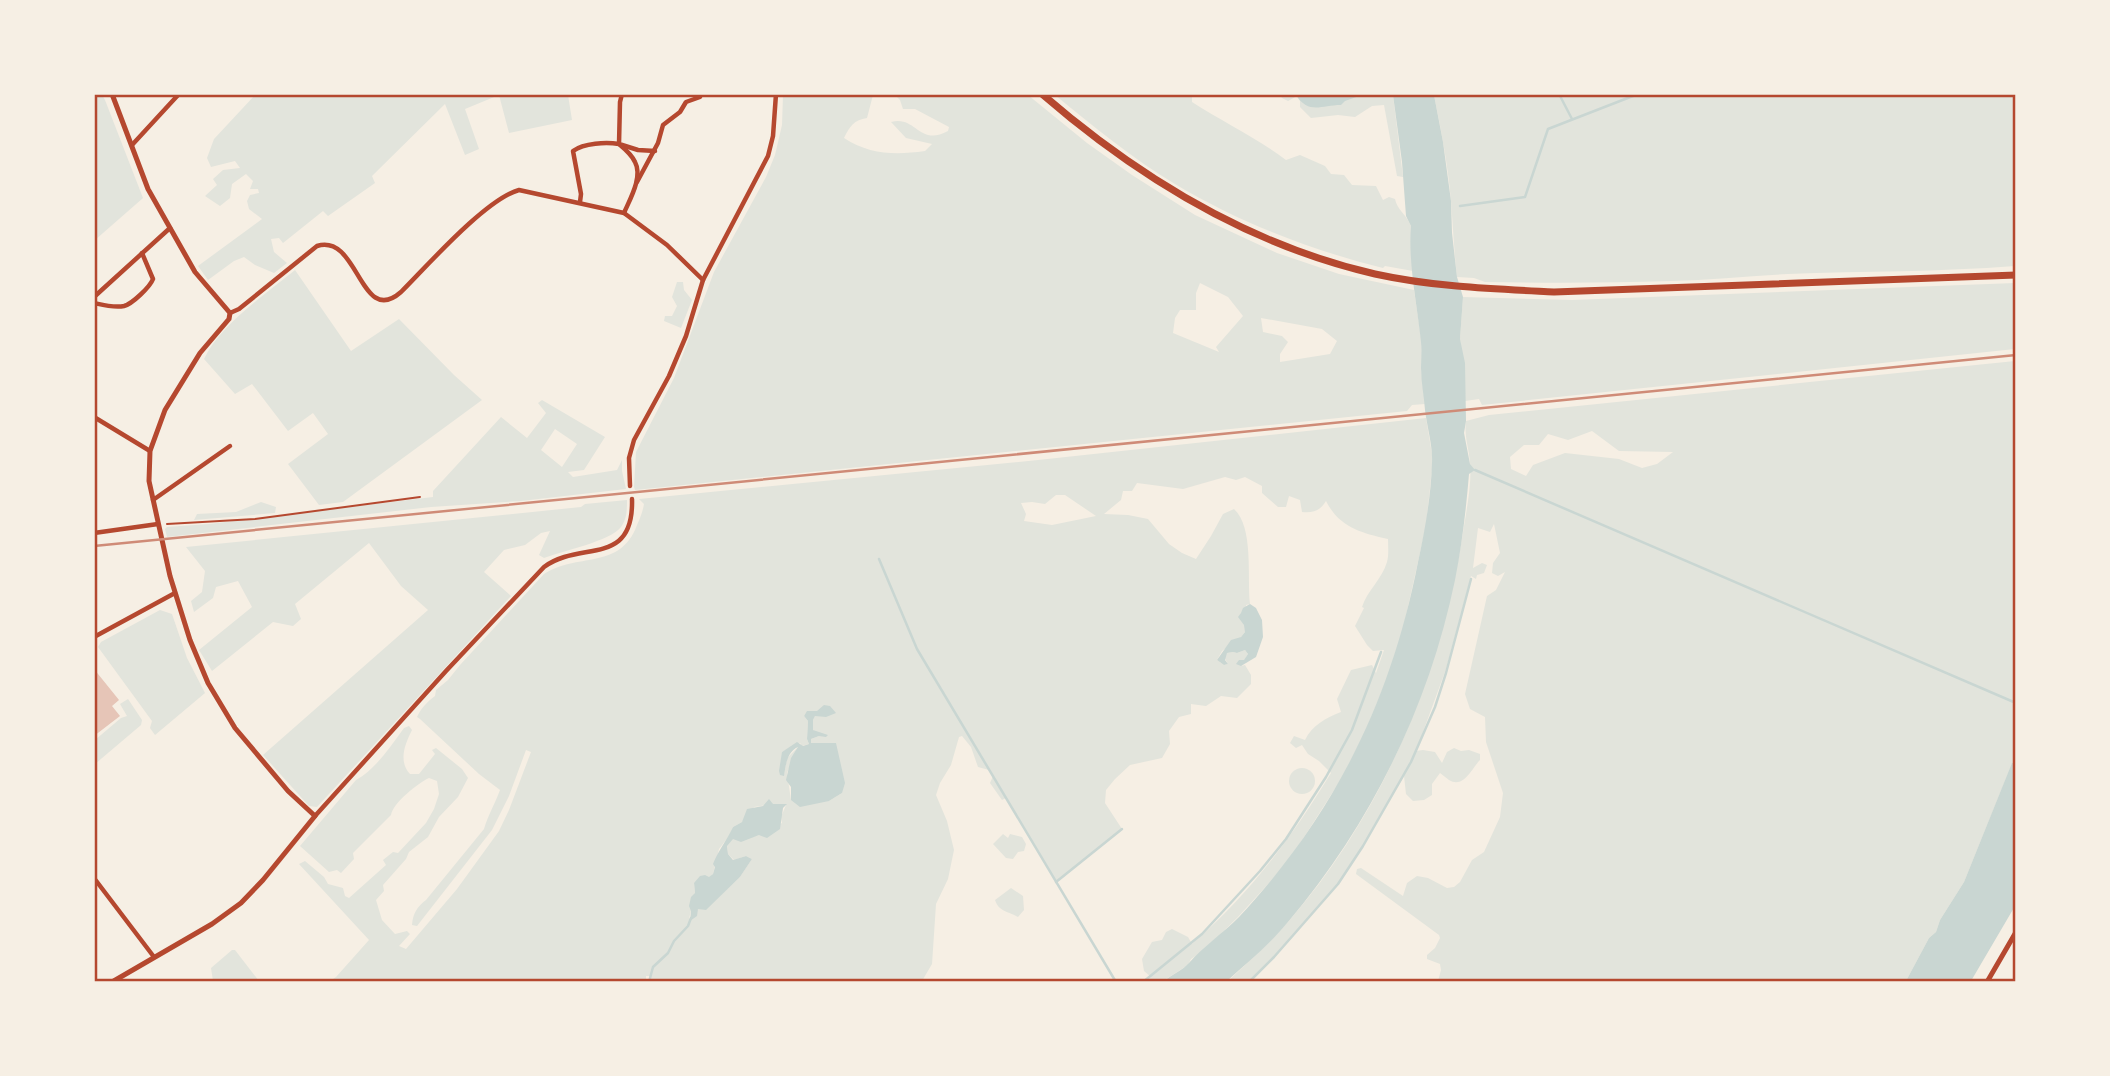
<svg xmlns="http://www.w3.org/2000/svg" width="2110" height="1076" font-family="'Times New Roman',serif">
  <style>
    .green { fill: #e2e4dc; fill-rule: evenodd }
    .water { fill: #c9d6d2 }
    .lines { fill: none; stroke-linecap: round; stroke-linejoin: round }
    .stream { stroke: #c9d6d2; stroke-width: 2.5 }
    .building { fill: #e6c5b7 }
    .path { stroke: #b5482f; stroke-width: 2 }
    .minor { stroke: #b5482f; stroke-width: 4.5 }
    .tertiary { stroke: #b5482f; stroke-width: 5 }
    .trunk { stroke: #b5482f; stroke-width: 7 }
    .rail { stroke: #cf8b77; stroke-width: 2.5 }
    .neatline { fill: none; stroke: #b5482f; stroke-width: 2.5 }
  </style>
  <rect width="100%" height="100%" fill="#f6efe4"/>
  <g class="green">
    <path d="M95,94L102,95L105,100L143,198L95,240Z"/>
    <path d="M255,95H568L572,120L509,133L499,95L465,109L479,149L465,155L445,104L372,176L375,183L328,216L323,211L283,243L279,238L271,239L274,252L287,263L274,273L255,265L244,257L234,261L208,280L198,266L262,219L249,209L247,201L250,195L259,193L258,189H250L253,181L246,174L232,184L230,198L220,206L205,196L217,185L213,179L223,170L240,168L235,161L211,167L207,158L214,139Z"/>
    <path d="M783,95H873L867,118C854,120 850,126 844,138C870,155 896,155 925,151L932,144L906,138L891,122C916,115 919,147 948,131L949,127L915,109H903L900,100L895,95H1028L1087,143L1132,175L1195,215L1277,253L1339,274L1414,290L1422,344L1421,371L1425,404L1412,405L1407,411L635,490L634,487L636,452L674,378L714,272L766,177L775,155L782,125ZM1200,283L1228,297L1243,316L1216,347L1219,352L1173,333L1175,318L1180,310H1196V293ZM1261,318L1322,329L1337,341L1330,354L1280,362V354L1288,342L1282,336L1263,332Z"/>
    <path d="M1055,95H1192V102C1223,122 1257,138 1286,160L1300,155L1325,166L1331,174L1344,175L1352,185L1376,186L1383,200L1389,197L1395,199C1397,210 1407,215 1411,226L1413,271L1385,266L1383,268C1311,250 1240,223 1175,184C1133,159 1093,126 1055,95Z"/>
    <path d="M1280,95H1393L1403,177L1397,176L1384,105L1372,106L1355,117L1338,115L1311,118L1300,107V101L1297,96L1288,101L1282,98Z"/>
    <path d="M1434,95H2015V266C1940,272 1864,271 1788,274C1749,276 1710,280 1671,281C1609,283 1547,283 1485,282L1474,278L1457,277C1454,251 1453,226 1451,201C1448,165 1441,130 1434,95Z"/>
    <path d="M295,270L351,351L399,319L454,375L482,400L343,502L319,505L288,464L328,434L313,413L288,431L252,384L235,394L204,359C220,325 266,294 295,270Z"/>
    <path d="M677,282H683L684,290L692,300L681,328L664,321L665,316H672L677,306L672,297Z"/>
    <path d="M2015,283V349L1482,405L1479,399L1465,401L1460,339L1463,297L1572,300Z"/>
    <path d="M2015,361V763L2012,764L1964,882L1940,920L1936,932L1929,938L1906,981H1438L1441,970L1440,964L1427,959V955L1435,948L1440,938L1439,935L1356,874L1357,869L1361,868L1403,896L1407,883L1417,876L1428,878L1447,888L1454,887L1460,882L1472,860L1484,852L1500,817L1503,793L1486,742L1485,717L1470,709L1465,694L1487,596L1496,590L1505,572L1498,576L1492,573L1493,563L1500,553L1494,524L1490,532L1478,528L1473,568L1482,563L1487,565L1484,573L1477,575L1476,579L1471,576L1446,669L1416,751L1423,750L1435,752L1442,763L1447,752L1454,748L1461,751L1469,750L1480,754V760C1472,768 1464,789 1449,780C1446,778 1443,775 1440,773L1432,784V795L1424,800L1413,801L1406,794L1404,776L1363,846L1338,884L1274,957L1249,981L1227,982C1248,962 1269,944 1288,922C1385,811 1442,671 1464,526C1467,508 1472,481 1470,463C1469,448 1464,437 1466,421L1489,415ZM1592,431L1619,451L1673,452L1657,464L1642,468L1619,459L1565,453L1533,465L1526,476L1511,469L1510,457L1524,445H1539L1548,434L1568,440Z"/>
    <path d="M542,400L605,437L584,470L568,472L573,477L617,470L622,460V471L626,489L521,501L431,507L167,537L165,529L167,527L209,524L433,497V491L501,417L527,438L546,413L538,403ZM555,429L577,444L562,467L541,450Z"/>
    <path d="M1426,418L1433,460L1426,526L1403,629L1388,676L1365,732L1343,776L1308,831L1290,858L1269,883L1237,918L1203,951L1191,959L1188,965L1163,981H1146L1151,977L1144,971L1142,959L1152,942L1162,940L1166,932L1172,929L1188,937L1192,944C1249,895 1292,837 1331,773L1319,761L1308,754L1302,745L1296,748L1290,743L1294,736L1305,740C1312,725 1326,718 1341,712L1337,699L1351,670L1372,665L1376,673L1384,650L1373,651L1367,645L1355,626L1364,608L1362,607C1367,591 1382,579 1387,562C1389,555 1388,546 1388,539C1361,533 1339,527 1326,501C1320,511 1313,513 1302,512L1300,500L1289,496L1286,507H1278L1262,493V486L1245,477L1236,480L1225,477L1183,489L1137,483L1132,491H1123L1121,500L1104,514L1128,515L1148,519L1169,544L1182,553L1196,559L1211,536L1223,514L1234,509C1254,527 1247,578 1250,604L1246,605L1245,632L1241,637L1222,651L1217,660L1224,665L1228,664L1224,657L1227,653L1233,652L1237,653L1245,650L1248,654L1241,666L1245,665L1251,675V684L1237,698L1221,696L1206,706L1191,704V714L1179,717L1169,731L1170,744L1162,758L1130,765L1115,779L1106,790L1105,803L1122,829L1056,882L1006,798L1002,800L990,783L993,776L989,770L978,767L971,747L962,736L959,737L951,765L940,783L936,795L947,821L954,850L948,879L936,904L932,964L922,981L651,982V976H646V982L330,981L336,977L369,940L299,864L305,861L324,877L328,884L343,888L345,896L349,898L386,865L383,860L393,852L398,853L426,823L434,809L439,794L437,781L429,778C418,783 393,803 391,815L353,853L354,859L341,873L337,870L329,872L300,846L356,780C375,770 391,746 404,728L409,726L412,730C405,744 398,761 410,774H419L435,754L432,750L436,748L462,769L468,778L458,797L439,817L428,837L409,852L406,859L383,885L384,891L376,900L382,920L395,934L407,931L410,934L399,946L406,949L457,889L499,831L509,810L531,752L526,750L509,796L492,830L417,926L412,925C413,913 417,907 426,900L484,829C488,815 495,804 500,790L479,774L420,719L417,717C421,708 427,702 435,696L436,690L448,680L460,665L544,574C577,553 617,569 635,530C639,520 642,515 644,504L639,499L1038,460ZM1056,495H1065L1096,516L1052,525L1024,521L1026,514L1021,503L1032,502L1045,504ZM817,711L813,720V730L819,736L811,739L810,744L842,793L829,801L791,800L787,773L799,746L787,758L784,775L782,752L800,743L802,746L809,744L807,739L808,721L804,716L807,712ZM773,804L786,805L781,817L782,823L759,835L733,838L727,845L728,854L734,860L746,856L752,859L740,877L706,909H698L689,919L695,893L694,883L709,878L713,874L719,849L729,836L733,827L742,822L754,807Z"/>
    <path d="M627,500C627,509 627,519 621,527C611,541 562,551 544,558L539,555L550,531L541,533L525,545L504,550L484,572L511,596L317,807L309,806L263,755L428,610L401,586L369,543L295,604L301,619L293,626L273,622L212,671L199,650L252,607L238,581L216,587L213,598L194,612L191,601L202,592L205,571L186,547L581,507L585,504Z"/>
    <path d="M261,502L276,507L275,513L194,520L197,514L236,512Z"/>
    <path d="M160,610L172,614L187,658L205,693L155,735L150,728L152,721L98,647L101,642Z"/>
    <path d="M128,699L142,720L141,725L95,764V740L121,718L127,716L120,704Z"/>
    <circle cx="1302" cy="781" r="13"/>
    <path d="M1003,834L1008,838L1010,834L1022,837L1026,844L1024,851L1018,852L1013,859L1006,858L993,844Z"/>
    <path d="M1011,888L1023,896L1024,910L1018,917C1008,911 999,912 995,900Z"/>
    <path d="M232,950H235L259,981H213L211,968Z"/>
  </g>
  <g class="water">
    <path d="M1296,95H1362L1345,101L1341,105C1321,105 1309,115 1296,95Z"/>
    <path d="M1393,95H1434L1443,142L1451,201L1452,233L1457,277L1463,297L1460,339L1465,363L1466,421L1464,433L1470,464L1475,470L1469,474C1466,510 1462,545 1455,580C1429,706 1371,824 1288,922C1270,944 1248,962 1227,981L1163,982C1171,975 1183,970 1189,963C1203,947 1223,933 1239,917C1335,814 1391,700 1418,562C1425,530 1431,496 1432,463C1433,446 1427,427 1425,410C1424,396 1421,382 1421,368C1421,359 1422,350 1421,342C1417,303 1408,264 1411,226L1406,216L1402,162Z"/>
    <path d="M1250,604L1256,608L1262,620L1263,637L1256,657L1241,666L1236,664L1239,660H1244L1248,654L1245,650L1237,653L1233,652L1227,653L1225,660L1228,664L1224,665L1217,660L1231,640L1241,637L1245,632L1244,625L1238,617L1241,613L1243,608Z"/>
    <path d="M824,705L830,706L836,713L826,717L815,716L813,720V730L828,735L826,737L819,736L811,739V743H836L845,783L842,793L829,801L800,807L791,800V787L786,780L791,758L798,747C787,752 786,764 784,776L780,775L779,771L782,752L797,742L803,746L809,744L807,739L808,721L804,716L807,711H817Z"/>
    <path d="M2012,763H2015V906L1971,981H1906L1929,938L1936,932L1940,920L1964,882Z"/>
    <path d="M769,799L773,804H787L783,808L780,829L767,838L759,835L741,842L733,839L727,846L728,854L733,860L746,856L752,859L740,877L706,910L698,909L697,916L690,921L691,911L689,906L691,897L695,893L694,883L700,876L705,875L709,877L713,874L715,867L713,864C718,851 727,840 733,827L742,822L747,809L763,806Z"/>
  </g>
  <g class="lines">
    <g class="stream">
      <path d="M1559,94L1572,119"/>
      <path d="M1460,206L1525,197L1548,129L1638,94"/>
      <path d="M1475,470L2016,703"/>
      <path d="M879,559L917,649L1116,982"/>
      <path d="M1056,882L1122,829"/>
      <path d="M649,982L653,967L668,953L674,941L688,926L691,918"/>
      <path d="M1143,982L1202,934L1260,871L1286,839L1326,777L1352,730L1381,652"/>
      <path d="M1249,982L1274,957L1338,884L1363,846L1411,762L1435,707L1446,673L1471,579"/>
    </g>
  </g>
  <path class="building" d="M94,669L119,700L112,706L120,716L94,736Z"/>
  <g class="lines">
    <path class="path" d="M167,524L255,519L420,497"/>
    <g class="minor">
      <path d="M622,94L620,102L619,144L638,150L655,151"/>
      <path d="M132,145L179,94"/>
      <path d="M637,182L658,143L663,125L680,112L686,102L700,97"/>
      <path d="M580,202L581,194L573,151C584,143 606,142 619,144C625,149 632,155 635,162C643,177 630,199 624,213"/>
      <path d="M94,297L170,228"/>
      <path d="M94,303C103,305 114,308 124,306C132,304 150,287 153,279L142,253"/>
      <path d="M230,313L239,309L317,246C359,233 360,328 401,292C427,266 486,199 519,190L624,213L667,245L703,280"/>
      <path d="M94,417L150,451"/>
      <path d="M630,486L629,458L634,440L669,376L686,336L703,280L768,156L773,136L776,94"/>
      <path d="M153,500L230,446"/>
      <path d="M94,533L158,524"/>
      <path d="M94,637L175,593"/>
      <path d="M315,816L446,671L544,567C580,540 634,568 632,499"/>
      <path d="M94,878L154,957"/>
    </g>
    <g class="tertiary">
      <path d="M112,982L212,924L241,903L263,880L315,816L288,791L235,728L208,683L190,640L170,576L149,481L150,451L165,410L200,353L229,319L230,313L195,272L148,189L112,94"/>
      <path d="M1987,982L2016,932"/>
    </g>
    <path class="trunk" d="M1042,94C1139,178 1249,245 1375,274C1434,287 1494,289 1554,292L2016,275"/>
    <path class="rail" d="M94,546L2016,355"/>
  </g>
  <rect width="2110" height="1076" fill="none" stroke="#f6efe4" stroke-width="192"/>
  <rect x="96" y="96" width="1918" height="884" class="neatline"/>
</svg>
